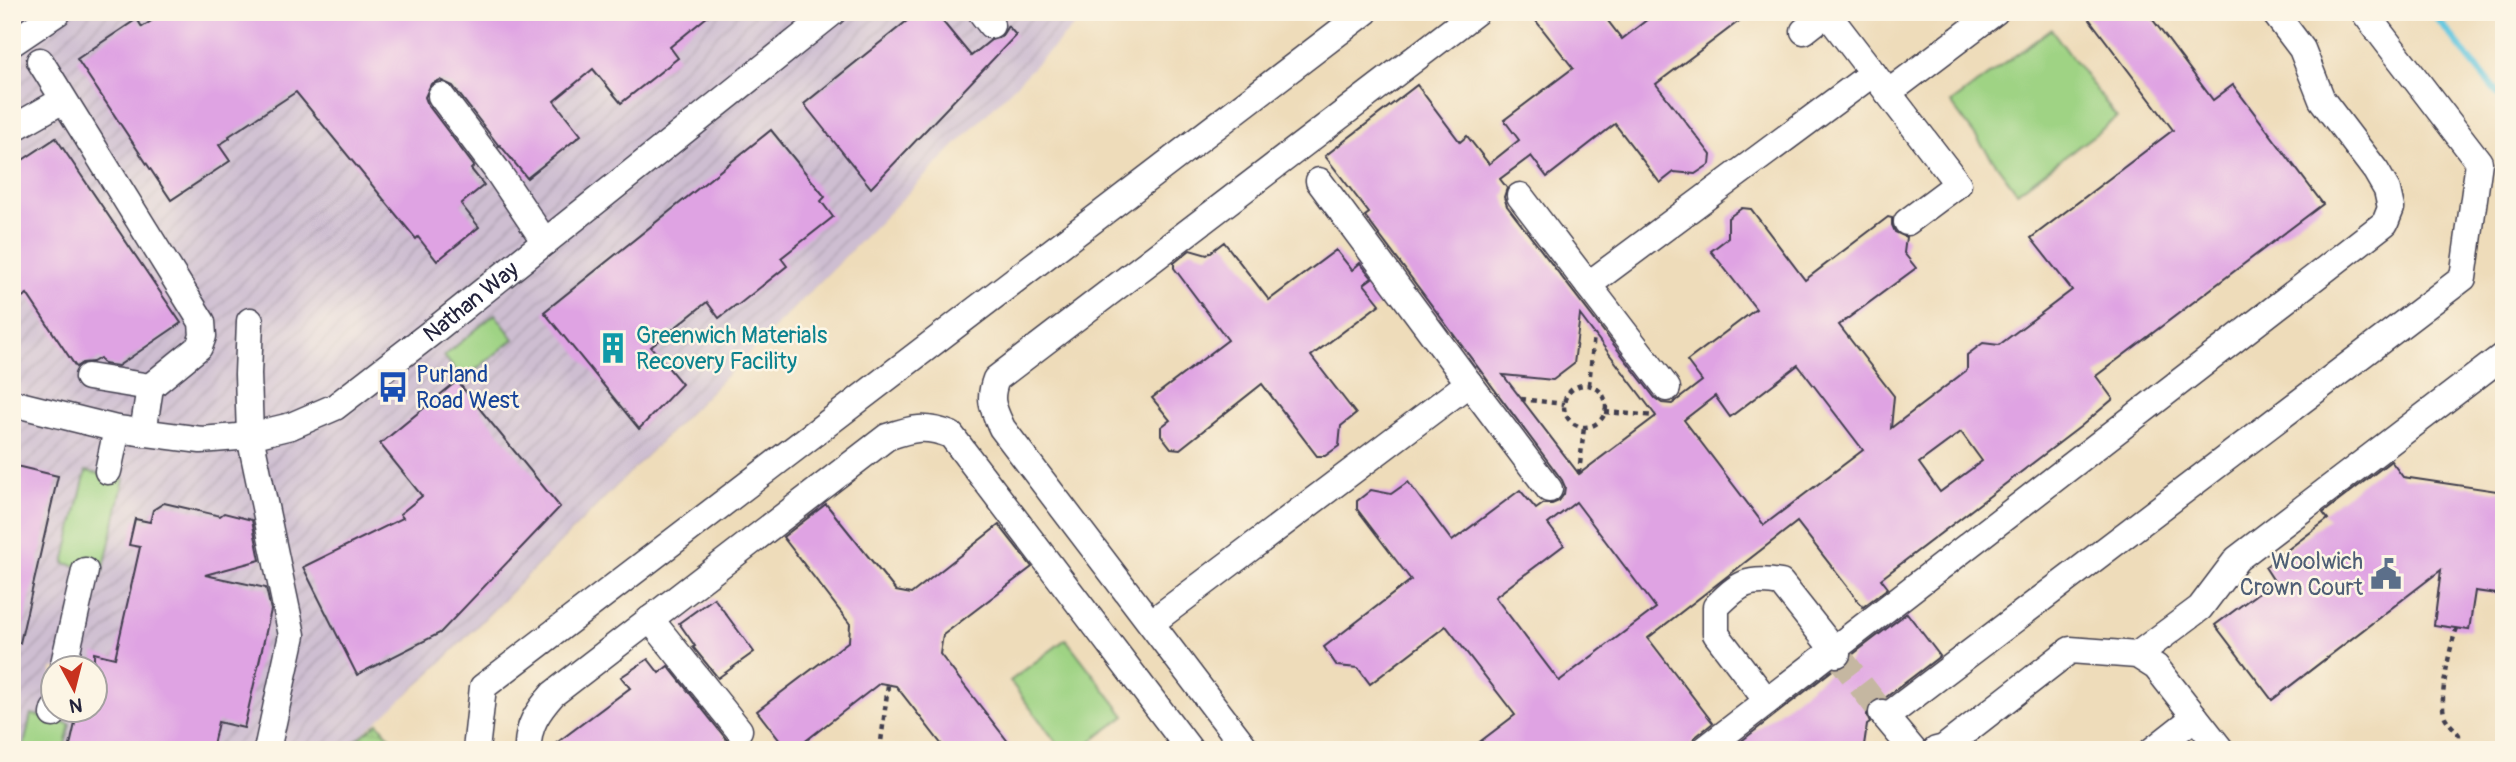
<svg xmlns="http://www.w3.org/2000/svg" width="2516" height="762" font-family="Pangolin,sans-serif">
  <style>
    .industrial { fill: url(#industrial-furrows); fill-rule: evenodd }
    .grass { fill: #9fd384; stroke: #607a60; stroke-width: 2 }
    .wetland { fill: url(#wetland-marsh); stroke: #607a60; stroke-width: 2 }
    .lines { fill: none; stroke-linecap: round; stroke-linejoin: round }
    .stream { stroke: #61c6df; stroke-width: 7 }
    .building { fill: #dfa3e3; fill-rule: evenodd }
    .minor-tunnel { stroke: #c5b7a1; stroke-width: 26; stroke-dasharray: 26 13; stroke-linecap: butt }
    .minor-casing { stroke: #413e4e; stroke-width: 29 }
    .path { stroke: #413e4e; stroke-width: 4.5; stroke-dasharray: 5 5; stroke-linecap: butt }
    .minor { stroke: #fff; stroke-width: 26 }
    .labels { text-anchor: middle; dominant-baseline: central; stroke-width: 5; stroke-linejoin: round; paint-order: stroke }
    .street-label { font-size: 23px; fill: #22223b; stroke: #fcf5e5 }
    .culture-label { font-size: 23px; fill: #0d838f; stroke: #fcf5e5; text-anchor: start }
    .transit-label { font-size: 23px; fill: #164399; stroke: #fcf5e5; text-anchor: start }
    .service-label { font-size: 23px; fill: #4e5e75; stroke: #fcf5e5; text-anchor: end }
  </style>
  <defs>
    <pattern id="industrial-furrows" width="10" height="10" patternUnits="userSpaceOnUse" patternTransform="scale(1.75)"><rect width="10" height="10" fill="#cebed1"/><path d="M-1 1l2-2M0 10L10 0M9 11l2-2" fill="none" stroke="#b1a3b4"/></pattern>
    <pattern id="wetland-marsh" width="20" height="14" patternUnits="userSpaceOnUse" patternTransform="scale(1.75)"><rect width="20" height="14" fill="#9fd384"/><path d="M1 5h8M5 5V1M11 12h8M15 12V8" fill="none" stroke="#89b573"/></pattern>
  </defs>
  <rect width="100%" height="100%" fill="#fcf5e5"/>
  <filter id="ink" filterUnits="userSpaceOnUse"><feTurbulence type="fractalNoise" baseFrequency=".0143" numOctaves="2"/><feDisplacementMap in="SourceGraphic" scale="14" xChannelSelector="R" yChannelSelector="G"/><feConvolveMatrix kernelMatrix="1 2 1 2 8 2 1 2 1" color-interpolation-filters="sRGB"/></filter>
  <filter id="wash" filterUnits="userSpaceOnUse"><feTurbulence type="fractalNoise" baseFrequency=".00686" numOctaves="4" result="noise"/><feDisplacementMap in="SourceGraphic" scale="28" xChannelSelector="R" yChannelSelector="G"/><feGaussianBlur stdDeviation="1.57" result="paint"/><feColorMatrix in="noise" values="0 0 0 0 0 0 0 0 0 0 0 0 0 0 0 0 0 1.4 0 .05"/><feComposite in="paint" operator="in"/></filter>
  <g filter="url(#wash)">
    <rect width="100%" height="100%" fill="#eedcba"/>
    <path class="industrial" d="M27,12H1088L426,678L344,750H12V22ZM52,668H94V710H52Z"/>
    <g class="grass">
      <path d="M2051,29L2117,118L2017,192L1951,103Z"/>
      <path d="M495,314L514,339L463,380L444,356Z"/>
      <path d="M86,471L124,479L103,572L64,563Z"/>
      <path d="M1066,639L1125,716L1079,750H1062L1010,681Z"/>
      <path d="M31,714L70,724L64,750H23Z"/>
    </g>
    <path class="wetland" d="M378,723L401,750H344Z"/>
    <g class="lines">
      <path class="stream" d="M2432,12L2504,101"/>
    </g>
    <g id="blocks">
      <g class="building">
        <path d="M165,12H713L670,47L678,58L621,103L593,69L554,101L581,135L527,178L500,145L499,146L453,86L440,80L431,84L425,97L428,105L474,166L471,169L484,185L461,204L479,227L437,261L418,237L416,239L296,92L229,136L230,138L219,145L230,161L171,200L77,59L137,19L142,27Z"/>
        <path d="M918,12H935L971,56L991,40L1001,37L1008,26L1016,35L871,188L804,104Z"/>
        <path d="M1529,12H1601L1622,39L1657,12H1751L1656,84L1711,155L1710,164L1695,174L1674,172L1660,183L1615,124L1547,177L1531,156L1500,179L1507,188L1504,197L1507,206L1655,398L1662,403L1672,404L1702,381L1687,361L1756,309L1711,251L1728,238V218L1742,208L1751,209L1805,280L1888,217L1892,218V225L1895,232L1906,237L1904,253L1916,268L1839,325L1894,396L1891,428L1967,370V355L1983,343L1999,345L2072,290L2031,238L2173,130L2084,12H2147L2213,100L2233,85L2323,204L2096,376L2113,399L2080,427L1881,579L1888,588L1863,607L1797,522L1648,638L1713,723L1694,738L1689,750H1469L1515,715L1446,626L1370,684L1358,668L1337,666L1324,647L1411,580L1357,509V501L1371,490L1391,494L1408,482L1452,541L1520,490L1536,509L1543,504H1552L1559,501L1564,494L1565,487L1562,480L1365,216L1369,213L1325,156L1417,85L1460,142L1467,136L1489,164L1519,140L1504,120L1573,68ZM1580,315L1656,416L1579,474L1503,375L1553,380L1574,364ZM1798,365L1863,450L1764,525L1684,420L1715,396L1730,417ZM1961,432L1982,461L1940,492L1919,463ZM1576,502L1656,608L1559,681L1495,597L1564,545L1548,524Z"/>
        <path d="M771,130L825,197L821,201L833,217L781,258L787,266L737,306L736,305L719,318L707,302L651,347L682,384L639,429L544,312Z"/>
        <path d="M56,138L181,323L118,366L104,364L100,358L93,362L82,363L76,367L27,294L12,304V167Z"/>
        <path d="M1224,242L1269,300L1336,250L1352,270L1360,263L1372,278L1364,284L1380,304L1311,356L1356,414L1341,426L1339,446L1325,456H1317L1262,384L1180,449L1171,448L1161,435V427L1170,420L1152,398L1228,340L1174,268V263L1190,250L1207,255Z"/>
        <path d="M457,381L560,507L440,633L357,675L303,567L403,518L400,514L422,496L380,444Z"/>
        <path d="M2391,461L2403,477L2504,492V595L2475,591L2469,630L2434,625L2441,570L2272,700L2215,625L2274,581L2265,567L2328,519L2323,513Z"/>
        <path d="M12,465L58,476L20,643L12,642Z"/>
        <path d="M164,503L220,516L224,513L252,520L260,560L205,575L266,588L271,610L244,728L218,722L212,750H69L78,710H94V653L115,658L140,547L129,545L135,519L150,522L153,510Z"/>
        <path d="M826,504L896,591L911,594L999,525L1032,567L943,635L940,654L1009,743L998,750H946L896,686L880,683L794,750H787L757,711L849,641L850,624L783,537Z"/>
        <path d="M714,598L754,652L718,678L693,647L695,646L679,623Z"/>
        <path d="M1907,613L1940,656L1885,698H1879L1871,701L1867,708V716L1870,723L1867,725L1864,745L1859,750H1730L1834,669L1846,667L1852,655Z"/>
        <path d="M648,659L659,673L668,666L727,740L741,750H547L630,688L621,677Z"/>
      </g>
    </g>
  </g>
  <g filter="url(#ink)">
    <use href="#blocks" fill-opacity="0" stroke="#413e4e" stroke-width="2"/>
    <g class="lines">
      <path class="minor-tunnel" d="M1837,654L1882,713"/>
      <defs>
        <g id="minor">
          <path d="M981,12L991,25"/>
          <path d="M1826,12L1958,184L1907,222"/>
          <path d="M1804,31L1827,13"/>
          <path d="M12,43L58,12"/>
          <path d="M40,61L202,322L203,336L199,347L150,387L143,433"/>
          <path d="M1888,93L1995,12"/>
          <path d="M441,96L496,169L545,242"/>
          <path d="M12,129L63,100"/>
          <path d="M1319,181L1469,383"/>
          <path d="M1520,196L1588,285"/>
          <path d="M250,321L248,374L250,436L292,635L267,750"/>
          <path d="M88,377L150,387"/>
          <path d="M1667,388L1588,285L1873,73"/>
          <path id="s1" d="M12,403L117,429L201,440L250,436L291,426L335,407L436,329L833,12"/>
          <path d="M108,471L117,429"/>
          <path d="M650,619L739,730"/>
          <path d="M1151,623L1469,383L1549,489"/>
          <path d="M2137,655L2200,608L2237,559L2504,355"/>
          <path d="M63,668L85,571"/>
          <path d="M1767,701L1716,634V607C1739,584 1747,577 1781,583L1837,654"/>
          <path d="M1882,713L1913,750"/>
          <path d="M53,714L54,710"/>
          <path d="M1886,717L2463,278L2479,162L2364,12"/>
          <path d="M476,750L483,687L1365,12"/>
          <path d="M528,750C527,726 538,711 553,694L887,437C913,428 925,425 951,435L1190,750"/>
          <path d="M1247,750L1002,428C993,408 988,400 996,379L1476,12"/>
          <path d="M1704,750L2385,223L2391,208L2387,190L2376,171L2322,100L2302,49L2274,12"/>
          <path d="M1936,750L1944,748L2070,650L2137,655L2156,667L2221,750"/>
          <path d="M2153,750L2195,717"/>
        </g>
      </defs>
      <use href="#minor" class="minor-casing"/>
      <g class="path">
        <path d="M1589,385L1594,334"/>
        <circle cx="1585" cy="406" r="21"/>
        <path d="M1521,399L1564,404"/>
        <path d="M1605,412L1656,416"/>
        <path d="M1579,474L1584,427"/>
        <path d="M2457,628C2450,644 2438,702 2445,717C2448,723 2455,729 2459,735L2458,750"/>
        <path d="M880,750L888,685"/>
      </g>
      <use href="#minor" class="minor"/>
    </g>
  </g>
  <defs>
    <symbol id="building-bare" viewBox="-9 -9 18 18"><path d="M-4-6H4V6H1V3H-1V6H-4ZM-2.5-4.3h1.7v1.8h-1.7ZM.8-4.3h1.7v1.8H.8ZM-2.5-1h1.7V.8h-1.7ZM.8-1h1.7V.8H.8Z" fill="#0f9aa8" stroke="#fcf5e5" stroke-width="2.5" paint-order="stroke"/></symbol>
    <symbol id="bus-bare" viewBox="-9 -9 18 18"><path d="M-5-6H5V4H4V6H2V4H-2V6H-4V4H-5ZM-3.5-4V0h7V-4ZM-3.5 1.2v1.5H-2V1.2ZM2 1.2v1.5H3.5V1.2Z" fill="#1a4fb4" stroke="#fcf5e5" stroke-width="2.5" paint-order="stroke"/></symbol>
    <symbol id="civic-bare" viewBox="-9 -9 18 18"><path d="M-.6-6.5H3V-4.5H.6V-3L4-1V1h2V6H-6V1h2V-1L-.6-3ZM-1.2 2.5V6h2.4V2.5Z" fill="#5c6f8a" stroke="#fcf5e5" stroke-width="2.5" paint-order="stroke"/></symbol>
  </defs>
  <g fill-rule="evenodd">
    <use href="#building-bare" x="591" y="326" width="44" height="44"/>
    <use href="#bus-bare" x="371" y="365" width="44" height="44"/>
    <use href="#civic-bare" x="2364" y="552" width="44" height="44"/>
  </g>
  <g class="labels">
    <g class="street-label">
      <text stroke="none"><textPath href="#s1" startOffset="504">Nathan Way</textPath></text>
    </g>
    <g class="culture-label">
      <text x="636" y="335">Greenwich Materials<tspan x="636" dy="26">Recovery Facility</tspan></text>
    </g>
    <g class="transit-label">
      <text x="416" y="374">Purland<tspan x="416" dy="26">Road West</tspan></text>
    </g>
    <g class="service-label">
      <text x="2363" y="561">Woolwich<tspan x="2363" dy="26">Crown Court</tspan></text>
    </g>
  </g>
  <rect width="2516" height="762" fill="none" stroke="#fcf5e5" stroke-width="42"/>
  <g transform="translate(74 689) rotate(173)"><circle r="33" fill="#fcf5e5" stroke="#a5a1a1" stroke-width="2"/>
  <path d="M0-5L12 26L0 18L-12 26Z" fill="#c8321e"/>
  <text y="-10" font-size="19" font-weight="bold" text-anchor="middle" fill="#22223b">N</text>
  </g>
</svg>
